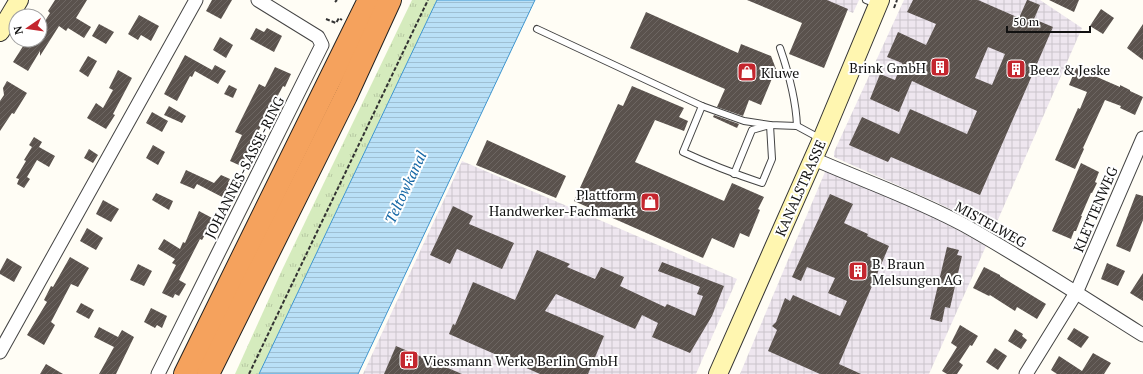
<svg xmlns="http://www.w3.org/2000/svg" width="1143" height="374" font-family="'PT Serif',serif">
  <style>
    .industrial { fill: url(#industrial-grid) }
    .grass { fill: url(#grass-tufts) }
    .water { fill: url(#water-rules); stroke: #3f96cf }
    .building { fill: url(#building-hatch); fill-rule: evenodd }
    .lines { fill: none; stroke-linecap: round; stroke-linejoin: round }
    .lane-casing { stroke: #444; stroke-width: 8 }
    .street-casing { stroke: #444; stroke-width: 15 }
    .secondary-casing { stroke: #333; stroke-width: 20 }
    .highway-casing { stroke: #222; stroke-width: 24 }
    .path { stroke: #333; stroke-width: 2; stroke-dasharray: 4 2; stroke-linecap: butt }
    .lane { stroke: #fff; stroke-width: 6 }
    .street { stroke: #fff; stroke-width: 13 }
    .secondary { stroke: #fff6b0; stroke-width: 18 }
    .highway { stroke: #f5a25d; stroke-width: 22 }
    .labels { text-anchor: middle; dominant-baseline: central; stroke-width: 4; stroke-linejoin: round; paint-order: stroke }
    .poi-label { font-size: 14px; fill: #111; stroke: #fff; text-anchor: start }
    .street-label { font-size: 14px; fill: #111; stroke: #fff }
    .water-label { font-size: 15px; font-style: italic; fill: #1768a6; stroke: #fff }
  </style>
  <defs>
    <pattern id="industrial-grid" width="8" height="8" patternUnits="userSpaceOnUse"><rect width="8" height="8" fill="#eee6ef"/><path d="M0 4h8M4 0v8" fill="none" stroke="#cbc4cc"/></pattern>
    <pattern id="grass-tufts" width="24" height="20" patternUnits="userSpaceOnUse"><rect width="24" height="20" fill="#d5ebbd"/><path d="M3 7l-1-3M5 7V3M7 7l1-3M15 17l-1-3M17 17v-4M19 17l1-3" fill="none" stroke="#b6c8a1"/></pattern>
    <pattern id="water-rules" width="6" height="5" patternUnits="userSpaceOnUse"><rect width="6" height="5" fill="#b9e0f7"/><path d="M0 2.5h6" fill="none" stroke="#9ebfd3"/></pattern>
    <pattern id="building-hatch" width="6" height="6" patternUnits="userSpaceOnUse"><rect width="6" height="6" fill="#5a524d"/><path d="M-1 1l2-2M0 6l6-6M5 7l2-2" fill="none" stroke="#6d6662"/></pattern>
  </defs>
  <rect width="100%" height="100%" fill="#fffdf5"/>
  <g class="industrial">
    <path d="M824,0H859L853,13Z"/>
    <path d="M904,0H1040L1082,28L993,231L938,203L834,157V152Z"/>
    <path d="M462,161L737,279L696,374H363Z"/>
    <path d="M828,171L923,212L956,229L986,246L929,374H740L825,172Z"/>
  </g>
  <path class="grass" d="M412,0H437L259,374H235L282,270Z"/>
  <path class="water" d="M437,0H535L358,374H259Z"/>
  <g class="building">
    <path d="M55,0H87L76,18L91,27L84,38L68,28L66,31L59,26L40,56V51L28,71L13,62L27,40H40V29L50,13L48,11Z"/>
    <path d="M212,0H232L221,19L206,11Z"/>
    <path d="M747,0H827L848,9L824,68L789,54L802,23Z"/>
    <path d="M913,0H978L1019,18L1027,0H1028L1040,5L1034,19L1053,27L980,195L891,157L888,162L849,145L862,117L899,134L910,109L967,134L977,111L912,81L899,112L870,99L880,74L895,80L902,63L887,57L898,32L926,45L936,24L907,12ZM988,47L1005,54L992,85L975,78Z"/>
    <path d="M1049,0H1079L1074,12Z"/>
    <path d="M1101,9L1114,18L1103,34L1090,26Z"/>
    <path d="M646,12L738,53L741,44L771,56L776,69L761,105L749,100L743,116L717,107L725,89L630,48Z"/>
    <path d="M139,15L159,26L151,41L141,35L138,40L128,34Z"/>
    <path d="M99,24L114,32L106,44L92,36Z"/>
    <path d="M1143,24V60L1127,48Z"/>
    <path d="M256,28L264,32L267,28L282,36L274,52L250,39Z"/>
    <path d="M220,37L233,45L226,58L213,50Z"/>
    <path d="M185,55L212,70L215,65L226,71L218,84L195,71L192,77L190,76L177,101L164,94Z"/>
    <path d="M88,56L97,61L88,77L79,71Z"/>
    <path d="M275,67L291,74L285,87L283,86L267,116H266L241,166L230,161L242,135L235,132L259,84L265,87Z"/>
    <path d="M1076,68L1097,75V77L1120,87V85L1130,90V91L1143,97L1135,115L1120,108L1121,106L1105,100L1083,148L1084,149L1075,169L1055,160L1078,108L1080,109L1087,92L1069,85Z"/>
    <path d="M118,70L132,78L113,114L115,115L106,129L87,118L96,103L103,108L113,90L109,88Z"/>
    <path d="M7,81L27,93L14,114L12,113L0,131V101L4,95L3,88Z"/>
    <path d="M229,85L237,89L233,98L224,94Z"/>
    <path d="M632,86L684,108L679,117L688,121L684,131L655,120L635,162L724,201L732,183L764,197L758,209L760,210L749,237L740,233L734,248L712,238L703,258L574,201L618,104L623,106Z"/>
    <path d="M169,106L186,116L182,123L164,115Z"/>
    <path d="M152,112L168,121L162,132L146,123Z"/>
    <path d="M714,115L739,124L737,128L713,117Z"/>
    <path d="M34,137L42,142L39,147L55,156L49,167L37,160L27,177L30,179L24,188L17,184L19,179L16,178L26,161L24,160L32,147L29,145Z"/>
    <path d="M487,140L566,176L556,198L476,165Z"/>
    <path d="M153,145L165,152L158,165L146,158Z"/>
    <path d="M89,149L98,155L93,163L84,158Z"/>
    <path d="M1081,163L1099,172L1095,182L1097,183L1092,193H1091L1081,216H1082L1076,231H1074L1071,239L1052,231Z"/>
    <path d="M186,170L214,183L221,175L230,179L228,183L231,185L224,198L197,184L194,189L180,183Z"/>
    <path d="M156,193L173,201L169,210L152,200Z"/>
    <path d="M830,194L853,204L844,223L868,234L867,236L889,246L839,364L861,374H820L768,351L777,330L772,326L776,322L785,298L790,301L793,295L840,316L847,301L828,293L835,278L807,267L801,281L792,277Z"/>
    <path d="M1136,194L1143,196V220L1130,252L1116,246Z"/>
    <path d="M103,200L119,209L111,222L96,214Z"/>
    <path d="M453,206L473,216L469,224L514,243L502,269L457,249L450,264L430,255Z"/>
    <path d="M199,211L214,219L202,240L200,239L179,280L186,284L179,296L175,294L173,298L162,293L176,265L172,263L175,259L158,249L164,239L180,249L183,242L185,243Z"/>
    <path d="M87,228L103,238L96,250L80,241Z"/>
    <path d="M947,247L959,250L957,255L962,256L950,308L945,307L942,322L930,319Z"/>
    <path d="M537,250L570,264L567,267L595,279L601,267L624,277L620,286L665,307L667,304L695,316L703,296L697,294L700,287L658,271L662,262L724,286L712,316L690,353L652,337L658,323L642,315L635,329L556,294L545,311L604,336L588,374H540L449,334L453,324L455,325L473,282L515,300Z"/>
    <path d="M70,257L89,268L78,287L71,284L51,322L55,325L44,345L27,335L47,302L44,300L51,286L53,287Z"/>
    <path d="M7,258L22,267L14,282L0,274V271Z"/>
    <path d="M1107,263L1125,271L1118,286L1101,279Z"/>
    <path d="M138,264L152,271L144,286L130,280Z"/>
    <path d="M984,267L1000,275V276L1046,304L1037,319L1017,307L1015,311L990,295L989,296L973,288Z"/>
    <path d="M1143,273V301L1130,293Z"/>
    <path d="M81,303L94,310L89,319L76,312Z"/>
    <path d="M151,308L167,316L162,328L157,325L155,328L144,322Z"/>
    <path d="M960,325L978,336L972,346L970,345L959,362L963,365L957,374H947L942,371L957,347L951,343Z"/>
    <path d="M99,327L118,337L122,330L134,337L116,374H99L114,347L94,337Z"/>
    <path d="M1074,328L1089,337L1081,348L1067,339Z"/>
    <path d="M1015,329L1023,334L1022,336L1027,340L1021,349L1008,341Z"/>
    <path d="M396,346L462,374H384Z"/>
    <path d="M995,348L1007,356L998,370L986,362Z"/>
    <path d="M1093,353L1111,363L1104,374H1057L1051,370L1059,356L1082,371Z"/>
    <path d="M46,364L63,374H40Z"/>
  </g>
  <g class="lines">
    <defs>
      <g id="lane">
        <path d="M866,0L876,4"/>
        <path d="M537,29L702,106L744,121L770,125L797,126L821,139"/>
        <path d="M780,48C789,74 796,100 797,126"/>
        <path d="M702,106L683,152C709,164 735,174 762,183L772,159L770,125L752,130L734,174"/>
      </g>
      <g id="street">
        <path d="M814,159C864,181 916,199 964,225C1025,259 1084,298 1143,335"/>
        <path d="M0,352L196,0"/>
        <path d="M158,374L322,45L318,37L258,0"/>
        <path d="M1026,374L1076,293L1143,138"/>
      </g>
      <g id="secondary">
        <path d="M0,32L19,0"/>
        <path d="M718,374L822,139L880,0"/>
      </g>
      <g id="highway">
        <path d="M185,374L369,0"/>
        <path d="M208,374L346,96L390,0"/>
      </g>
    </defs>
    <use href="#lane" class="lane-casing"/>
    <use href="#street" class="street-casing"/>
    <use href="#secondary" class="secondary-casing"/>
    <use href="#highway" class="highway-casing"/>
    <g class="path">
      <path d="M335,2L337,0"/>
      <path d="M894,8L897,0"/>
      <path d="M326,19L336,23L339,18L342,20"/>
      <path d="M249,374L428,0"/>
    </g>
    <use href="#lane" class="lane"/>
    <use href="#street" class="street"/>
    <use href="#secondary" class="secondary"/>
    <use href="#highway" class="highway"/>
  </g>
  <defs>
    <symbol id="building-square" viewBox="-11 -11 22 22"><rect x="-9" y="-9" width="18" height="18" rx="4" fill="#c4262e" stroke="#fff"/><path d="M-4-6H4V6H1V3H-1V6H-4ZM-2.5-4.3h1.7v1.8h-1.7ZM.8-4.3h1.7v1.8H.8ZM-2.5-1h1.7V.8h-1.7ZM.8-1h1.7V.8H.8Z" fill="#fff"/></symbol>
    <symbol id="shop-square" viewBox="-11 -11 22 22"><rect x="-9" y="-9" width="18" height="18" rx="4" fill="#c4262e" stroke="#fff"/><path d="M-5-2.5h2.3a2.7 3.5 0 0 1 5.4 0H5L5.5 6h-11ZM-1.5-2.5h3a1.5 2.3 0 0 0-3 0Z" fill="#fff"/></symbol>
  </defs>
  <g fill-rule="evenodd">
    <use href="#building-square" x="929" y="56" width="22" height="22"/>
    <use href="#building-square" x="1005" y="58" width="22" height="22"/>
    <use href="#shop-square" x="736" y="61" width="22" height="22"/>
    <use href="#shop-square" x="639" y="191" width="22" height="22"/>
    <use href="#building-square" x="847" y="260" width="22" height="22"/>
    <use href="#building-square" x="398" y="349" width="22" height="22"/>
  </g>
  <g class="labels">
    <g class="poi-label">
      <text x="926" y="67" text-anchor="end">Brink GmbH</text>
      <text x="1030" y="69">Beez &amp; Jeske</text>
      <text x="761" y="72">Kluwe</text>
      <text x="636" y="194" text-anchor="end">Plattform<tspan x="636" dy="16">Handwerker-Fachmarkt</tspan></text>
      <text x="872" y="263">B. Braun<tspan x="872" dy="16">Melsungen AG</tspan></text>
      <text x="423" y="360">Viessmann Werke Berlin GmbH</text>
    </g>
    <g class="street-label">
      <text transform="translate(244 167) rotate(-63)">JOHANNES-SASSE-RING</text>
      <text transform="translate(800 188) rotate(-66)">KANALSTRASSE</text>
      <text transform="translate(1095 209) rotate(-67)">KLETTENWEG</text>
      <text transform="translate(991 224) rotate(29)">MISTELWEG</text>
    </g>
    <g class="water-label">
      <text transform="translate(405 187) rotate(-65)">Teltowkanal</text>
    </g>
  </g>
  <g transform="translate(28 28) rotate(257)"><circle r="19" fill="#ffffff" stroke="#a0a0a0"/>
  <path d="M0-3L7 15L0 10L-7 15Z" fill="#c4262e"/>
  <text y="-6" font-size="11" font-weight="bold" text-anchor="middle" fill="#111111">N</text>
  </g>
  <path d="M1007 26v6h83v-6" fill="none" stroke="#111111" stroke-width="2"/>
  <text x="1013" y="26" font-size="12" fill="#111111" stroke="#ffffff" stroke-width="3" paint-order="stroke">50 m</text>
</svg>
